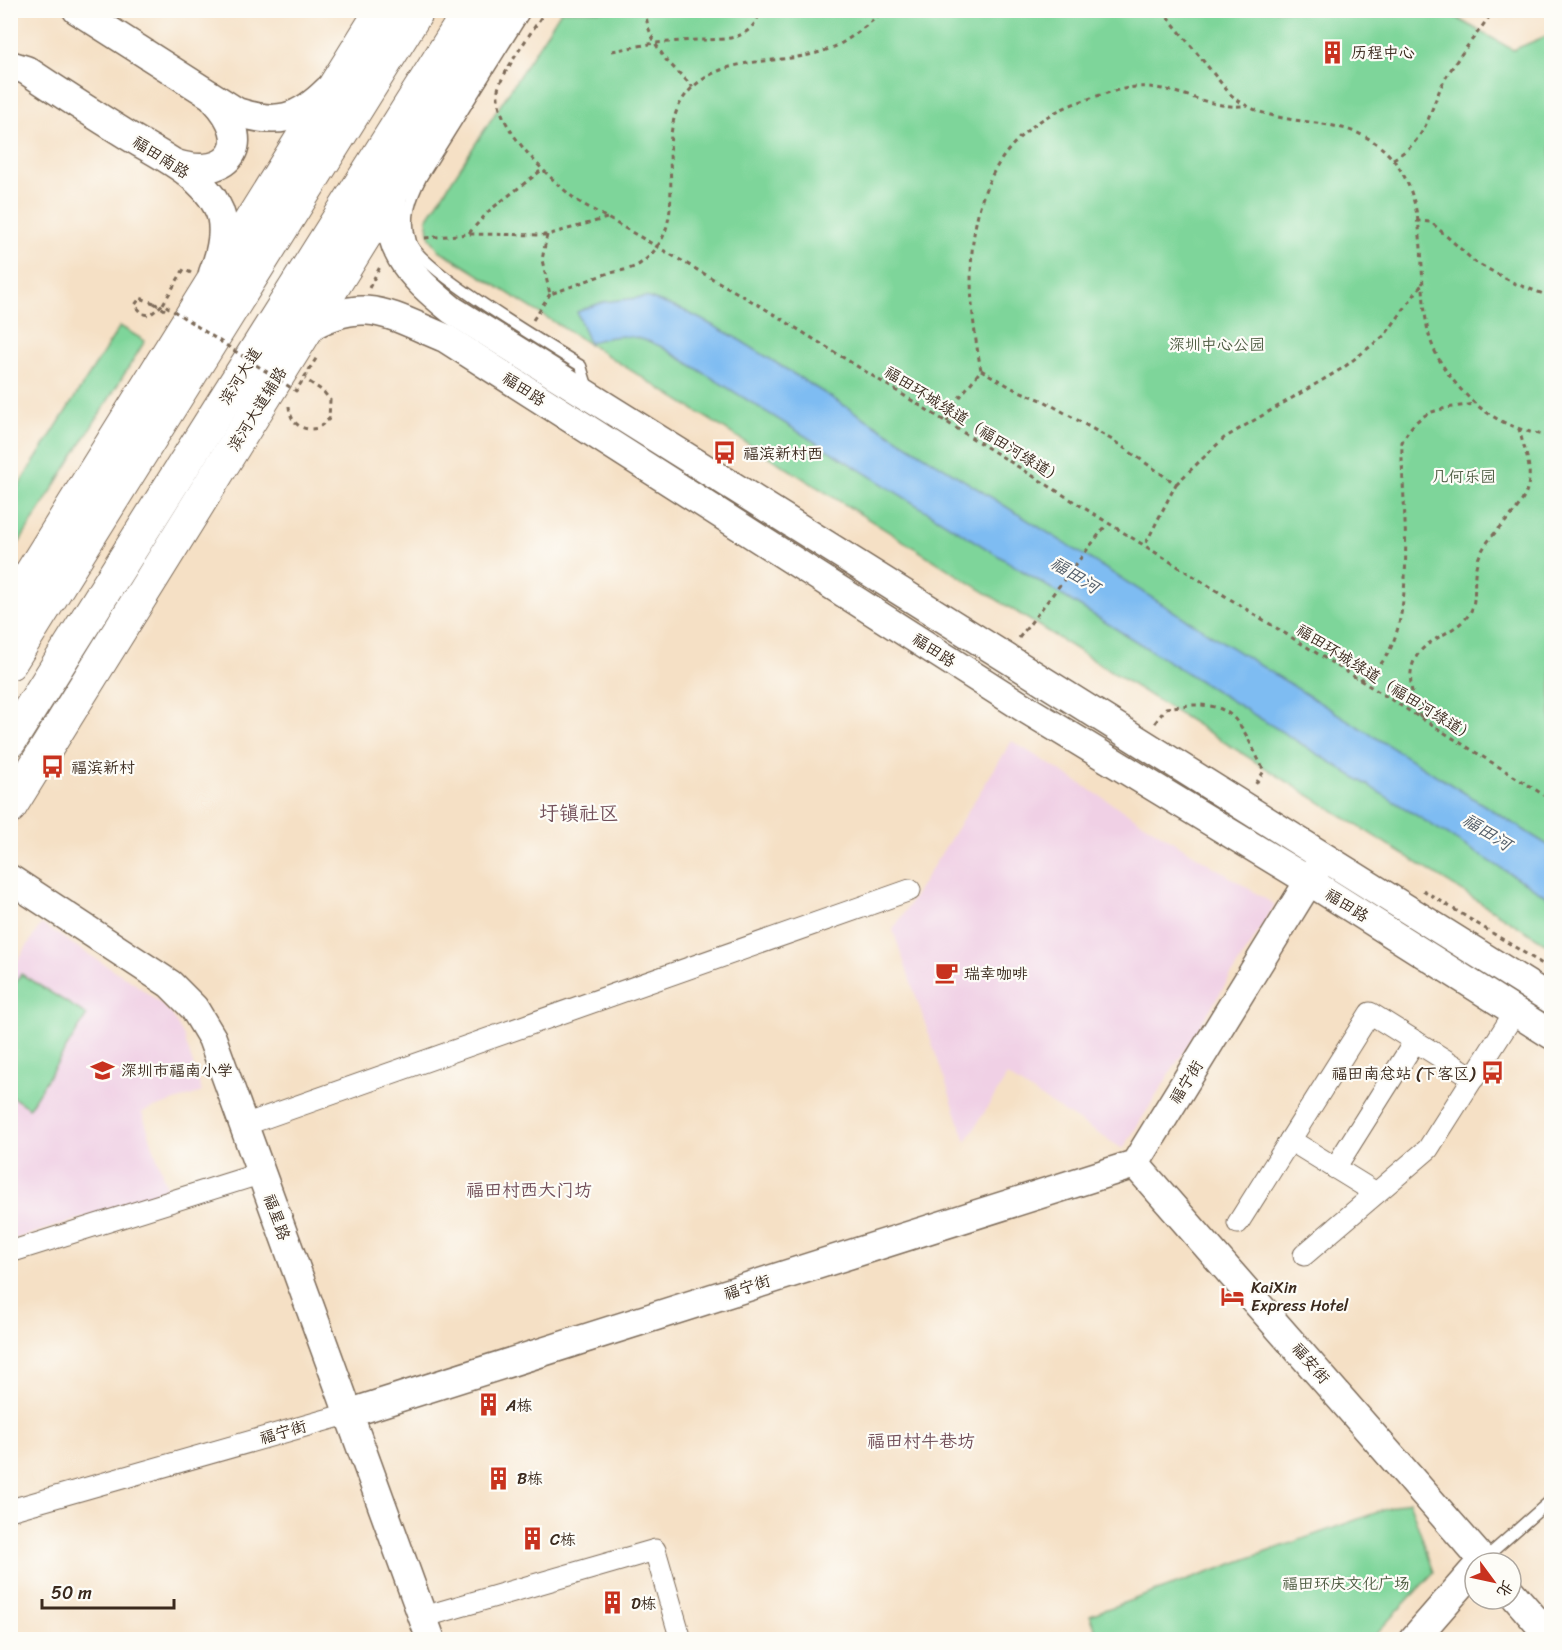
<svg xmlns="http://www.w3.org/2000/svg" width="1562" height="1650" font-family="Sriracha,'LXGW WenKai TC',sans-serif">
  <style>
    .built { fill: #f0d0e5 }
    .green { fill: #7ed59a; stroke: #5c805c; stroke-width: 1.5 }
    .water { fill: #7ebcf2; stroke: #5c7388; stroke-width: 1.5 }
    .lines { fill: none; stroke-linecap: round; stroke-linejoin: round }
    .lane-casing { stroke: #7c6a58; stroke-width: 13 }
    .street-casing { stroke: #7c6a58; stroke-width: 23 }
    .secondary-casing { stroke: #7c6a58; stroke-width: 31 }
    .primary-casing { stroke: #7c6a58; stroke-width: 35 }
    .highway-casing { stroke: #7c6a58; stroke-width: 35 }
    .path { stroke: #7c6a58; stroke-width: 3; stroke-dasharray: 4.5 4.5; stroke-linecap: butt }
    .lane { stroke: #fff; stroke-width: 10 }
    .street { stroke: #fff; stroke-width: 21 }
    .secondary { stroke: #fff; stroke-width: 28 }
    .primary { stroke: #fff; stroke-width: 33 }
    .highway { stroke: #fff; stroke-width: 33 }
    .path-bridge { stroke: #7c6a58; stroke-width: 3; stroke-dasharray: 4.5 4.5; stroke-linecap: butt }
    .labels { text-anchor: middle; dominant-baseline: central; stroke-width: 4.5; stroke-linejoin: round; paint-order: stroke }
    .poi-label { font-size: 16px; fill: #3b2a1e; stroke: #fdfcf7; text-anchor: start }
    .street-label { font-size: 16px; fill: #3b2a1e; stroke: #fdfcf7 }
    .park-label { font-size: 16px; fill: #4f5d43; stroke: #fdfcf7 }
    .water-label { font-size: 18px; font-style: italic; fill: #525d68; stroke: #fdfcf7 }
    .neighbourhood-label { font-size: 18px; fill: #73505a; stroke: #fdfcf7 }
    .quarter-label { font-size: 20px; fill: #73505a; stroke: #fdfcf7 }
  </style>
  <rect width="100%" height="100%" fill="#fdfcf7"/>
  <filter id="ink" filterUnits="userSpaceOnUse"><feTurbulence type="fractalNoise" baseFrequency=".0167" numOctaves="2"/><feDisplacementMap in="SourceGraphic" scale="12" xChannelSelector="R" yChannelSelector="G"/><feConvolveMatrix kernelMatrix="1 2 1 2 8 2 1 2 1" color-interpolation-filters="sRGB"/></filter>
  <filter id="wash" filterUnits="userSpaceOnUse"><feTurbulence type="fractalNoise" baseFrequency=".008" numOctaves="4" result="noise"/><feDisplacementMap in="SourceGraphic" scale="24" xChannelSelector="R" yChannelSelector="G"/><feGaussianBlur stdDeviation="1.35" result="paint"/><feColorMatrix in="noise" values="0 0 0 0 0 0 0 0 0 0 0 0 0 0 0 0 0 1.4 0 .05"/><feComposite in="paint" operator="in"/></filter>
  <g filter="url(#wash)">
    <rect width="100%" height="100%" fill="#f5e0c5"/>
    <g class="built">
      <path d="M1012,741L1275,905L1123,1149L1007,1076L966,1142L893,930Z"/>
      <path d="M41,924L134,983L161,1004L172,1015L184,1037L202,1092L142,1112L168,1192L11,1240L10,973Z"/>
    </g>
    <g class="green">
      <path d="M1443,10L1513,50L1551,34V947L439,250L430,238L427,219L561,11Z"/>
      <path d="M120,326L145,341L11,556V498Z"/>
      <path d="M21,974L87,1015L29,1108L11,1096V991Z"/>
      <path d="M1409,1501L1434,1572L1371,1639H1099L1090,1615Z"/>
    </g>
    <path class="water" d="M646,297L683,310L733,336L1551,847V899L662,347C636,334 616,333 589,343L577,312L603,302Z"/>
  </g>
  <g filter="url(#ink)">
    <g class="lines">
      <defs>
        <g id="lane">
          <path d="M526,10L422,176C411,197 403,218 411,242C421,271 549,345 581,366L588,389"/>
          <path d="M1483,1560L1552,1499"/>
        </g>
        <g id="street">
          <path d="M244,1125L910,890"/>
          <path d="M1290,1140L1376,1193"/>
          <path d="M1335,1168L1415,1041"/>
          <path d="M1238,1223L1370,1013L1474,1078"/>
          <path d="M10,1252L262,1173"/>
          <path d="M1304,1255L1428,1149L1515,1012"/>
          <path d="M10,1510L347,1414"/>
          <path d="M423,1617L655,1550L681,1640"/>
        </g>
        <g id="secondary">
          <path d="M77,10L237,112C277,125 298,120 328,90"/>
          <path d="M10,65L26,70C59,92 93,114 127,135C157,154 201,173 217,206C228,225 221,254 213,273"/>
          <path d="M176,164C231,181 255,142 215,100"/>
          <path d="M395,188C379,246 409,275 452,310L1552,1000"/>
          <path d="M306,329C364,294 389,315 445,338L1021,706L1309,881L1552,1035"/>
          <path d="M10,879L170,984L194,1008L212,1038L431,1640"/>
          <path d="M1135,1164L1485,1563"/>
          <path d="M347,1414L1135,1164L1319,865"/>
          <path d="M1511,1592L1552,1639"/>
          <path d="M1413,1640L1475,1569"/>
        </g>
        <g id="primary">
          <path d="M10,607L382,10"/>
          <path d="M10,807L505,10"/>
        </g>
        <g id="highway">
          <path d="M74,532L106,456"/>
          <path d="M10,663L418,10"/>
          <path d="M10,741L470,10"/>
        </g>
      </defs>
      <use href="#lane" class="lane-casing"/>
      <use href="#street" class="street-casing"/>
      <use href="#secondary" class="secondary-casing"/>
      <use href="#primary" class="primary-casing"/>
      <use href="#highway" class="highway-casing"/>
      <g class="path">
        <path d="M546,10C537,24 499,77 498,90C494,128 550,178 576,200L767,310L1552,800"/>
        <path d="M645,10L648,27L655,43C671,42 687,40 703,40C729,39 751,40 761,10"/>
        <path d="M1162,10L1230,94C1279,137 1345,106 1390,156C1431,201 1417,272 1427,326C1432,355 1450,379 1470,399C1492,420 1522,433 1552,436"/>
        <path d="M612,51L655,43L666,60L693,87"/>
        <path d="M1393,159C1430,138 1427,113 1445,79C1459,55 1478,33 1494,10"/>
        <path d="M1416,221L1431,222L1475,262L1516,284L1552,297"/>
        <path d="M469,233L490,210L543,169"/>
        <path d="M547,235L542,260L550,294C569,288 587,280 606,274C617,271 632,270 641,263C701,220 643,135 692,88C730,52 783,67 829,49C850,41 868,24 885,10"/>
        <path d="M425,238L468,234L547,235L607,218"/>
        <path d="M369,288L381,265"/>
        <path d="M154,303L165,310"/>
        <path d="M163,304L184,269L191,273"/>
        <path d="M533,320L550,294"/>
        <path d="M981,370L1014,389L1044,401L1114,441L1176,484L1144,547"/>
        <path d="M289,406C290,423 302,432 318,428L329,419L330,400L323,391L305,379"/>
        <path d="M947,422L956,402L981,370C961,267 961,143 1079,102C1097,96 1117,89 1136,87C1173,84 1207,109 1243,106"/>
        <path d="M1176,484L1224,438L1343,368L1385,335L1423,283"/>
        <path d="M1019,638L1107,524"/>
        <path d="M1359,680C1427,653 1400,501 1402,442C1419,408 1440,409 1475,404"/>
        <path d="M1422,717C1416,713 1415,704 1413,697C1399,637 1451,642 1470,613C1478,599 1472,579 1477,563C1487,526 1533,513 1529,469C1528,456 1522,442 1519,429"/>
        <path d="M1155,723L1166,708C1234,697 1237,716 1264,771L1255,785"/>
        <path d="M1423,890L1552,970"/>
      </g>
      <use href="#lane" class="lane"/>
      <use href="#street" class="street"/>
      <use href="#secondary" class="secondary"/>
      <use href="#primary" class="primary"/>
      <use href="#highway" class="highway"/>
      <path class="path-bridge" d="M154,303L140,298L135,305L143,314L150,315L163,304L296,391L317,357"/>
    </g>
  </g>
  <defs>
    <symbol id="building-bare" viewBox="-9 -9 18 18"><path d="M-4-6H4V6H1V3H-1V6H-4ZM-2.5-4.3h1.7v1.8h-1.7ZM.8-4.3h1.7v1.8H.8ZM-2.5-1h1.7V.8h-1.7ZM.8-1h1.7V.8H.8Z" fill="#c8321e" stroke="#fdfcf7" stroke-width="2.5" paint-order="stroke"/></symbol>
    <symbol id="bus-bare" viewBox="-9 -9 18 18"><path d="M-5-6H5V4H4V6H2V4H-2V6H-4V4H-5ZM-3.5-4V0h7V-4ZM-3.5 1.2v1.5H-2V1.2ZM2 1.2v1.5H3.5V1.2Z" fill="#c8321e" stroke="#fdfcf7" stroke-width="2.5" paint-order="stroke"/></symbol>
    <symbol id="cafe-bare" viewBox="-9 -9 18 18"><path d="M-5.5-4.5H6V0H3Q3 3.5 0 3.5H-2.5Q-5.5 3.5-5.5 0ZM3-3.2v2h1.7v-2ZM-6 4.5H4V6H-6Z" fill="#c8321e" stroke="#fdfcf7" stroke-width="2.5" paint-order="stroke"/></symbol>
    <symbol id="school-bare" viewBox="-9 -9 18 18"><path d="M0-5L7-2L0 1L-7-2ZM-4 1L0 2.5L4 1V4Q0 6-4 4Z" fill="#c8321e" stroke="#fdfcf7" stroke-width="2.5" paint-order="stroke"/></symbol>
    <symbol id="hotel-bare" viewBox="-9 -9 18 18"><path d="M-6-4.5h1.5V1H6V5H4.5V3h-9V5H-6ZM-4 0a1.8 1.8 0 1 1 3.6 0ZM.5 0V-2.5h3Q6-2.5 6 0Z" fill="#c8321e" stroke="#fdfcf7" stroke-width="2.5" paint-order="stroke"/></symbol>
  </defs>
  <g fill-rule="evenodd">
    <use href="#building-bare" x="1316" y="36" width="33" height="33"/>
    <use href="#bus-bare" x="708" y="436" width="33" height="33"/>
    <use href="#bus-bare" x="36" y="750" width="33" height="33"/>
    <use href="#cafe-bare" x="930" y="956" width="33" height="33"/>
    <use href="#school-bare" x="86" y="1054" width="33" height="33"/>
    <use href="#bus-bare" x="1476" y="1056" width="33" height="33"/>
    <use href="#hotel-bare" x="1216" y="1280" width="33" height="33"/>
    <use href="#building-bare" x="472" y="1388" width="33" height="33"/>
    <use href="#building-bare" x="482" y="1462" width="33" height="33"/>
    <use href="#building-bare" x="516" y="1522" width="33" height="33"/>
    <use href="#building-bare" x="596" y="1586" width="33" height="33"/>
  </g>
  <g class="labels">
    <g class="poi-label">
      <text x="1351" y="52">历程中心</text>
      <text x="743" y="453">福滨新村西</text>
      <text x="71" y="767">福滨新村</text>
      <text x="964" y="973">瑞幸咖啡</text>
      <text x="121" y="1070">深圳市福南小学</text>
      <text x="1475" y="1073" text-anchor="end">福田南总站 (下客区)</text>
      <text x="1251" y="1287">KaiXin<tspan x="1251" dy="18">Express Hotel</tspan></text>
      <text x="506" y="1405">A栋</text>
      <text x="517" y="1478">B栋</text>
      <text x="550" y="1539">C栋</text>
      <text x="631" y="1603">D栋</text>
    </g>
    <g class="street-label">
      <text transform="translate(161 157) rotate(33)">福田南路</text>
      <text transform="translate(240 376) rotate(-58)">滨河大道</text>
      <text transform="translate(524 389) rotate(33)">福田路</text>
      <text transform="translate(257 409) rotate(-58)">滨河大道辅路</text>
      <text transform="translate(974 425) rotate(32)">福田环城绿道（福田河绿道）</text>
      <text transform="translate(934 650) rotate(33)">福田路</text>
      <text transform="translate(1386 683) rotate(32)">福田环城绿道（福田河绿道）</text>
      <text transform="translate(1347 905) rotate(32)">福田路</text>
      <text transform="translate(1186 1082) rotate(-58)">福宁街</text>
      <text transform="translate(277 1217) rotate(70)">福星路</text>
      <text transform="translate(747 1287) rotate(-18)">福宁街</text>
      <text transform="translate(1311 1363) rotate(49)">福安街</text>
      <text transform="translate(283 1432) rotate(-16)">福宁街</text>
    </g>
    <g class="park-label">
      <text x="1217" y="344">深圳中心公园</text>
      <text x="1464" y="476">几何乐园</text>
      <text x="1346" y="1583">福田环庆文化广场</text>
    </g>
    <g class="water-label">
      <text transform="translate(1075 575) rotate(32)">福田河</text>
      <text transform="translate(1487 832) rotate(32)">福田河</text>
    </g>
    <g class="neighbourhood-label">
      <text x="529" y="1190">福田村西大门坊</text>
      <text x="921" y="1441">福田村牛巷坊</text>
    </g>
    <g class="quarter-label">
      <text x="579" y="813">圩镇社区</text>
    </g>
  </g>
  <rect width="1562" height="1650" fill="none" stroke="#fdfcf7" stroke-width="36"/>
  <g transform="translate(1493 1581) rotate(123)"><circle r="28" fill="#fdfcf7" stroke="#afa8a0" stroke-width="1.5"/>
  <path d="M0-4.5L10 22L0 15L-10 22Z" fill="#c8321e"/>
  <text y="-9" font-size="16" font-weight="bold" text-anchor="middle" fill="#3b2a1e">北</text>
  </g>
  <path d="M42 1599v9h132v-9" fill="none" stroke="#3b2a1e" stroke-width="3"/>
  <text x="51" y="1599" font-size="18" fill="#3b2a1e" stroke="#fdfcf7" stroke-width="4.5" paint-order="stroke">50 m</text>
</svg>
